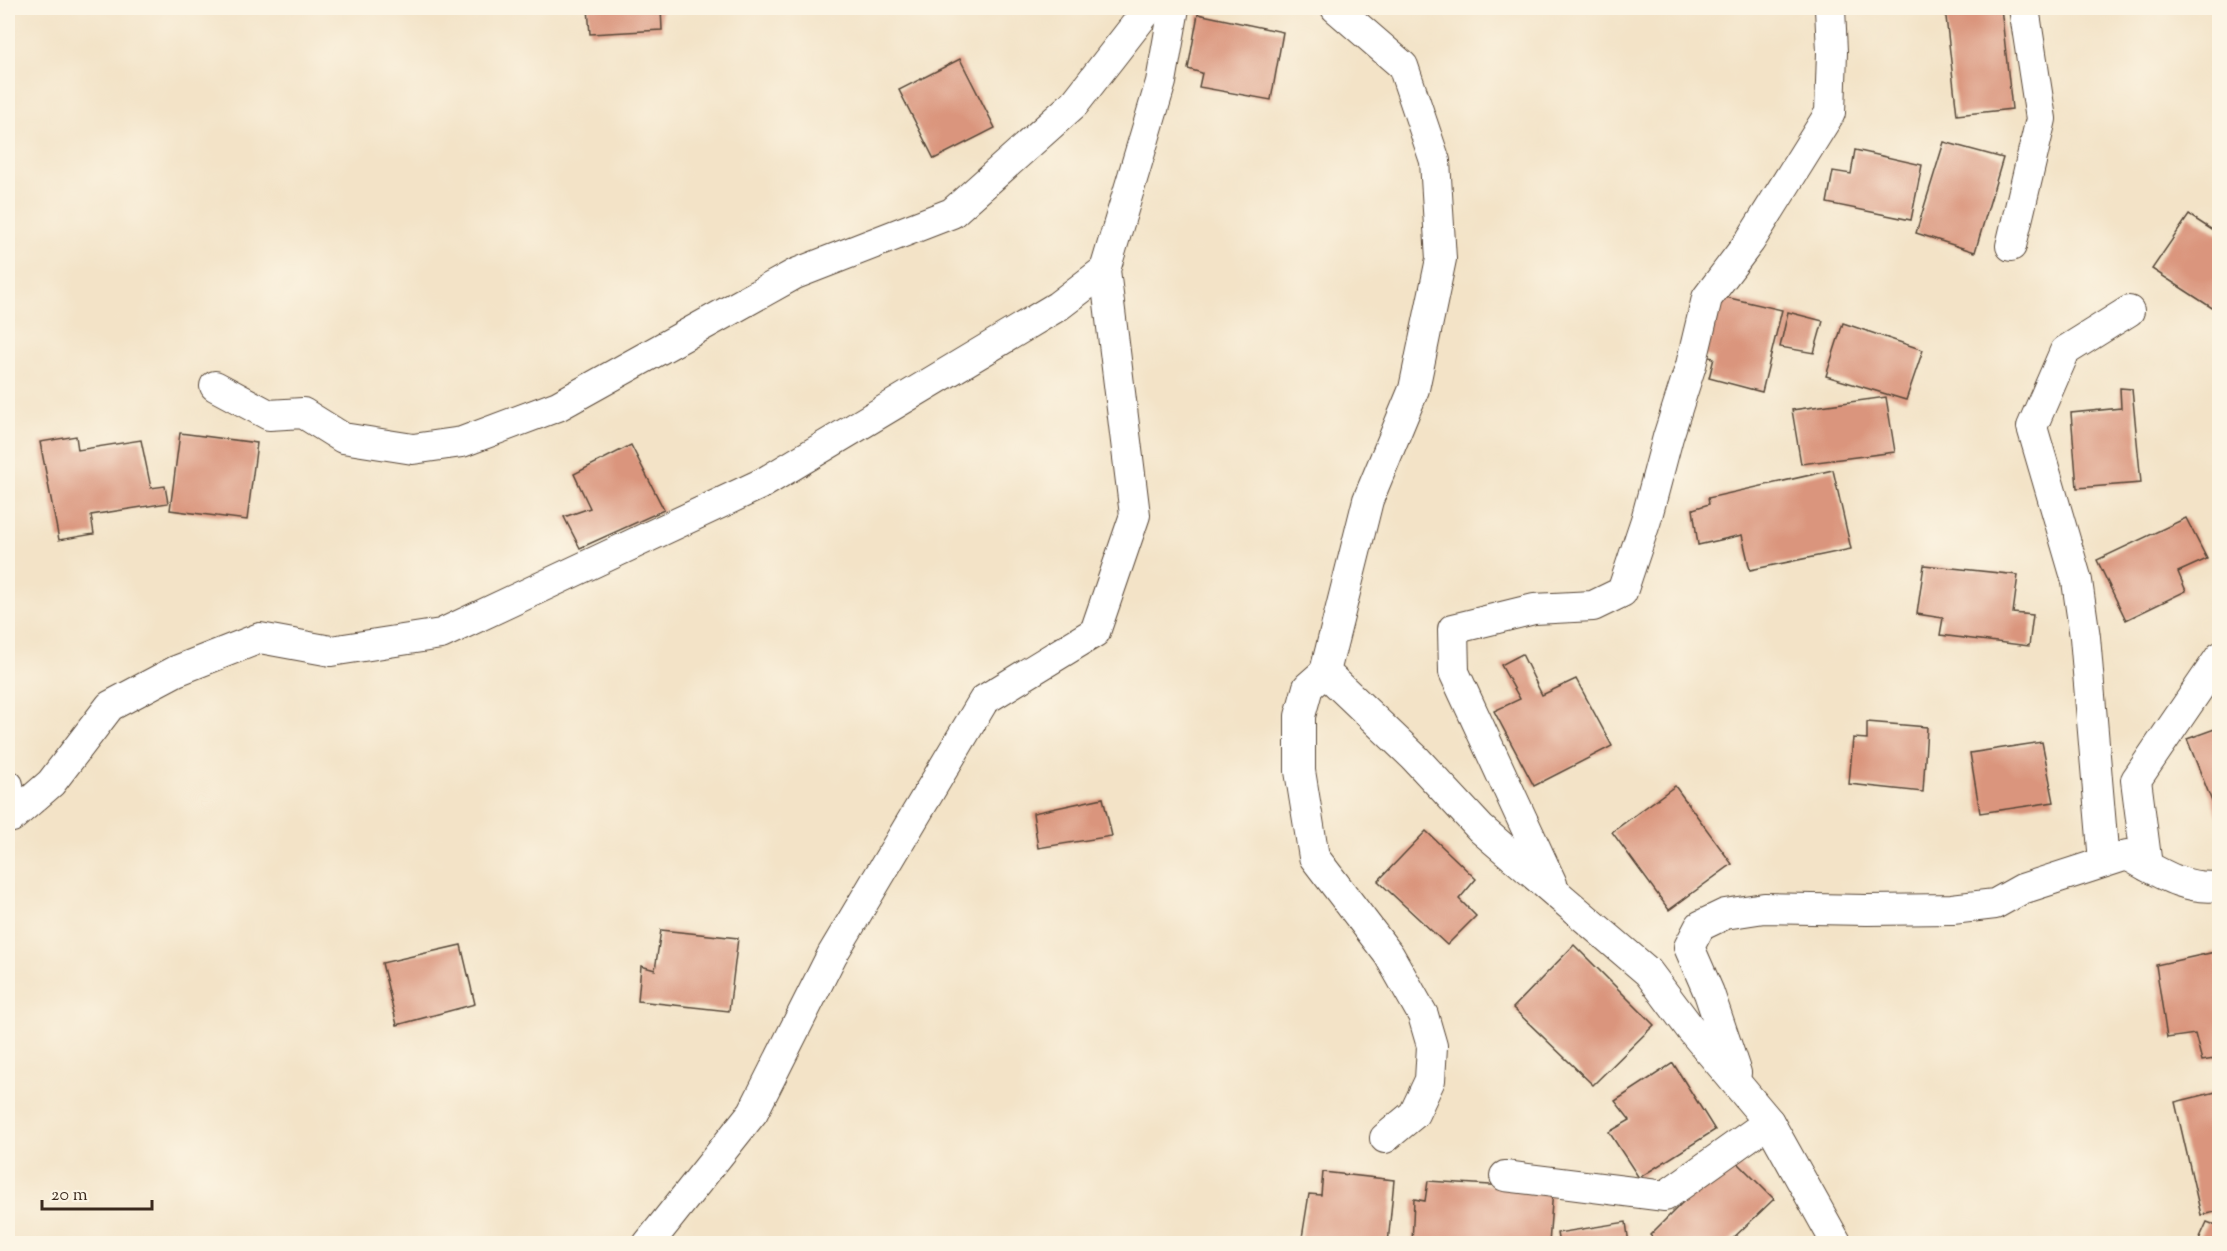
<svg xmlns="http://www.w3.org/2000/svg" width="2227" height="1251" font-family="'Sorts Mill Goudy',serif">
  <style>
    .building { fill: #da957d }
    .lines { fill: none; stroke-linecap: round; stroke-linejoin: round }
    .minor-casing { stroke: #574637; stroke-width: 32 }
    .minor { stroke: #fff; stroke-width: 30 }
  </style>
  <rect width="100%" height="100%" fill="#fcf5e5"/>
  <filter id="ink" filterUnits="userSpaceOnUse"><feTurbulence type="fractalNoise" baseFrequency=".0167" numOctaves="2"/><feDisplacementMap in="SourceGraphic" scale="12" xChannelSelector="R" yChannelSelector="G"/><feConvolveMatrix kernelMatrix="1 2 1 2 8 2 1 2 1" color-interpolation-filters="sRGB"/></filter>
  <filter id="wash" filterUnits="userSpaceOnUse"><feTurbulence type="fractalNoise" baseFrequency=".008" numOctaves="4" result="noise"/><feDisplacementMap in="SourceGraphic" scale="24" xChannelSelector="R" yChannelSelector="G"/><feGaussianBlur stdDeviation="1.35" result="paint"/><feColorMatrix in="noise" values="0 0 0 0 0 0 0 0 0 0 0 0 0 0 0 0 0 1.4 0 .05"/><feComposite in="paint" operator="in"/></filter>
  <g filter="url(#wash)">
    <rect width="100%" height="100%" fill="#f3e3c7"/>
    <g id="blocks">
      <g class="building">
        <path d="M588,8H661L662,30L590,34Z"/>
        <path d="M1945,8H2001L2012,109L1957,115Z"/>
        <path d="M1198,14L1283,32L1271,100L1199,87L1202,73L1188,69Z"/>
        <path d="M960,59L995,128L934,159L899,90Z"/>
        <path d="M1944,142L2003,158L1975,252L1916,233Z"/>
        <path d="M1855,150L1922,165L1911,220L1827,203L1833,171L1851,174Z"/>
        <path d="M2189,215L2220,235V313L2152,269Z"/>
        <path d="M1712,294L1782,310L1762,392L1709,378L1714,358L1699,355Z"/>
        <path d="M1788,312L1823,321L1814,353L1780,347Z"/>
        <path d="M1843,323L1923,350L1906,400L1826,376Z"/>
        <path d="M2120,388L2132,389L2141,483L2077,488L2071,413L2121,408Z"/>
        <path d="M1886,397L1895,452L1801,464L1792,410Z"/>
        <path d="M180,433L257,443L247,520L170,510Z"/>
        <path d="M76,436L78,450L141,440L151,488L165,486L168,503L91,515L94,534L59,540L40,442Z"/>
        <path d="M631,445L664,510L580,548L564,517L590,508L574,474Z"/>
        <path d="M1833,470L1851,549L1750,570L1742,535L1698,545L1693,509L1709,504L1708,498Z"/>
        <path d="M2186,518L2207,559L2178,572L2186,591L2126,620L2097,560Z"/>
        <path d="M1924,565L2018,575L2013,613L2033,615L2029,646L1940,635L1943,618L1917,614Z"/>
        <path d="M1522,654L1542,695L1576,679L1612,746L1534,786L1494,711L1520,699L1501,665Z"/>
        <path d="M1867,722L1927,727L1923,792L1849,784L1853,738L1867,739Z"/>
        <path d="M2220,727V819H2219L2187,739Z"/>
        <path d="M2042,742L2054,802L1980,813L1970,753Z"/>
        <path d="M1675,786L1732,864L1669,910L1612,832Z"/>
        <path d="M1103,798L1112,836L1038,848L1033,813Z"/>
        <path d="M1426,831L1476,879L1459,899L1476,916L1447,945L1378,881Z"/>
        <path d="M661,930L738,938L729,1011L638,1001L641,966L655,970Z"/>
        <path d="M461,945L475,1004L397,1025L382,963Z"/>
        <path d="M1574,945L1654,1025L1593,1085L1513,1008Z"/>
        <path d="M2215,952L2220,974V1058L2202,1061L2195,1034L2167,1038L2156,965Z"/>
        <path d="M1673,1063L1715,1130L1639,1178L1609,1132L1630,1120L1615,1101Z"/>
        <path d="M2220,1091V1211L2201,1215L2175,1102Z"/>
        <path d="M1730,1155L1774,1199L1727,1244H1659L1650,1235Z"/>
        <path d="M1323,1172L1394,1180L1388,1244H1301L1309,1194L1321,1195Z"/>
        <path d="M1428,1181L1553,1189L1549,1244H1412L1414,1199L1425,1201Z"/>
        <path d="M1626,1222L1629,1244H1559L1557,1233Z"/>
        <path d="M2207,1222L2220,1227V1244H2197Z"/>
      </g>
    </g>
  </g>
  <g filter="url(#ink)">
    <use href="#blocks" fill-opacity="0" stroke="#574637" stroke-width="1.5"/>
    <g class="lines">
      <defs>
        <g id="minor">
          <path d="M1336,8L1403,66L1435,161L1441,259L1414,389L1368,500L1325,672L1415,758L1481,829L1648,972L1690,1028L1769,1122L1837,1244"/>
          <path d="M2011,246L2041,119L2024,8"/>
          <path d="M215,386L269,415L303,413L343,438L413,449L462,442L558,406L795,274L952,213L1075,103L1149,8"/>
          <path d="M1325,672L1308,687L1300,716V771L1314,857L1389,955L1423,1015L1432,1046L1430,1080L1414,1114L1385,1138"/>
          <path d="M8,785L12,817L51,783L110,706L176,671L260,638L331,651L441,634L763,483L1058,306L1105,270"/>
          <path d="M2104,862L2085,637L2077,581L2032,427L2065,351L2129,311"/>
          <path d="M2147,866L2136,780L2220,657"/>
          <path d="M1552,884L1454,672L1453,629L1534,609L1593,606L1622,592L1646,520L1668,437L1691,365L1707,298L1750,241L1830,113L1832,52L1830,8"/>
          <path d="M1736,1073L1709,993L1689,947L1700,926L1725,914L1764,908L1867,910L1952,909L1995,904L2022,889L2127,855C2157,871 2184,891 2220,886"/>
          <path d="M1505,1176L1665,1196L1769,1122"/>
          <path d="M648,1244L753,1112L832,955L984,700L1095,632L1135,515L1105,270L1161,82L1174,8"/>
        </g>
      </defs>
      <use href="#minor" class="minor-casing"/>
      <use href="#minor" class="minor"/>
    </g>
  </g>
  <rect width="2227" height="1251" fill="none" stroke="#fcf5e5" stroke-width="30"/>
  <path d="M42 1200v9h110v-9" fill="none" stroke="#3b2a1e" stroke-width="3"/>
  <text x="51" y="1200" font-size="18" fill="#3b2a1e" stroke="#fcf5e5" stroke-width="4.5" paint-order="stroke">20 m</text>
</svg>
